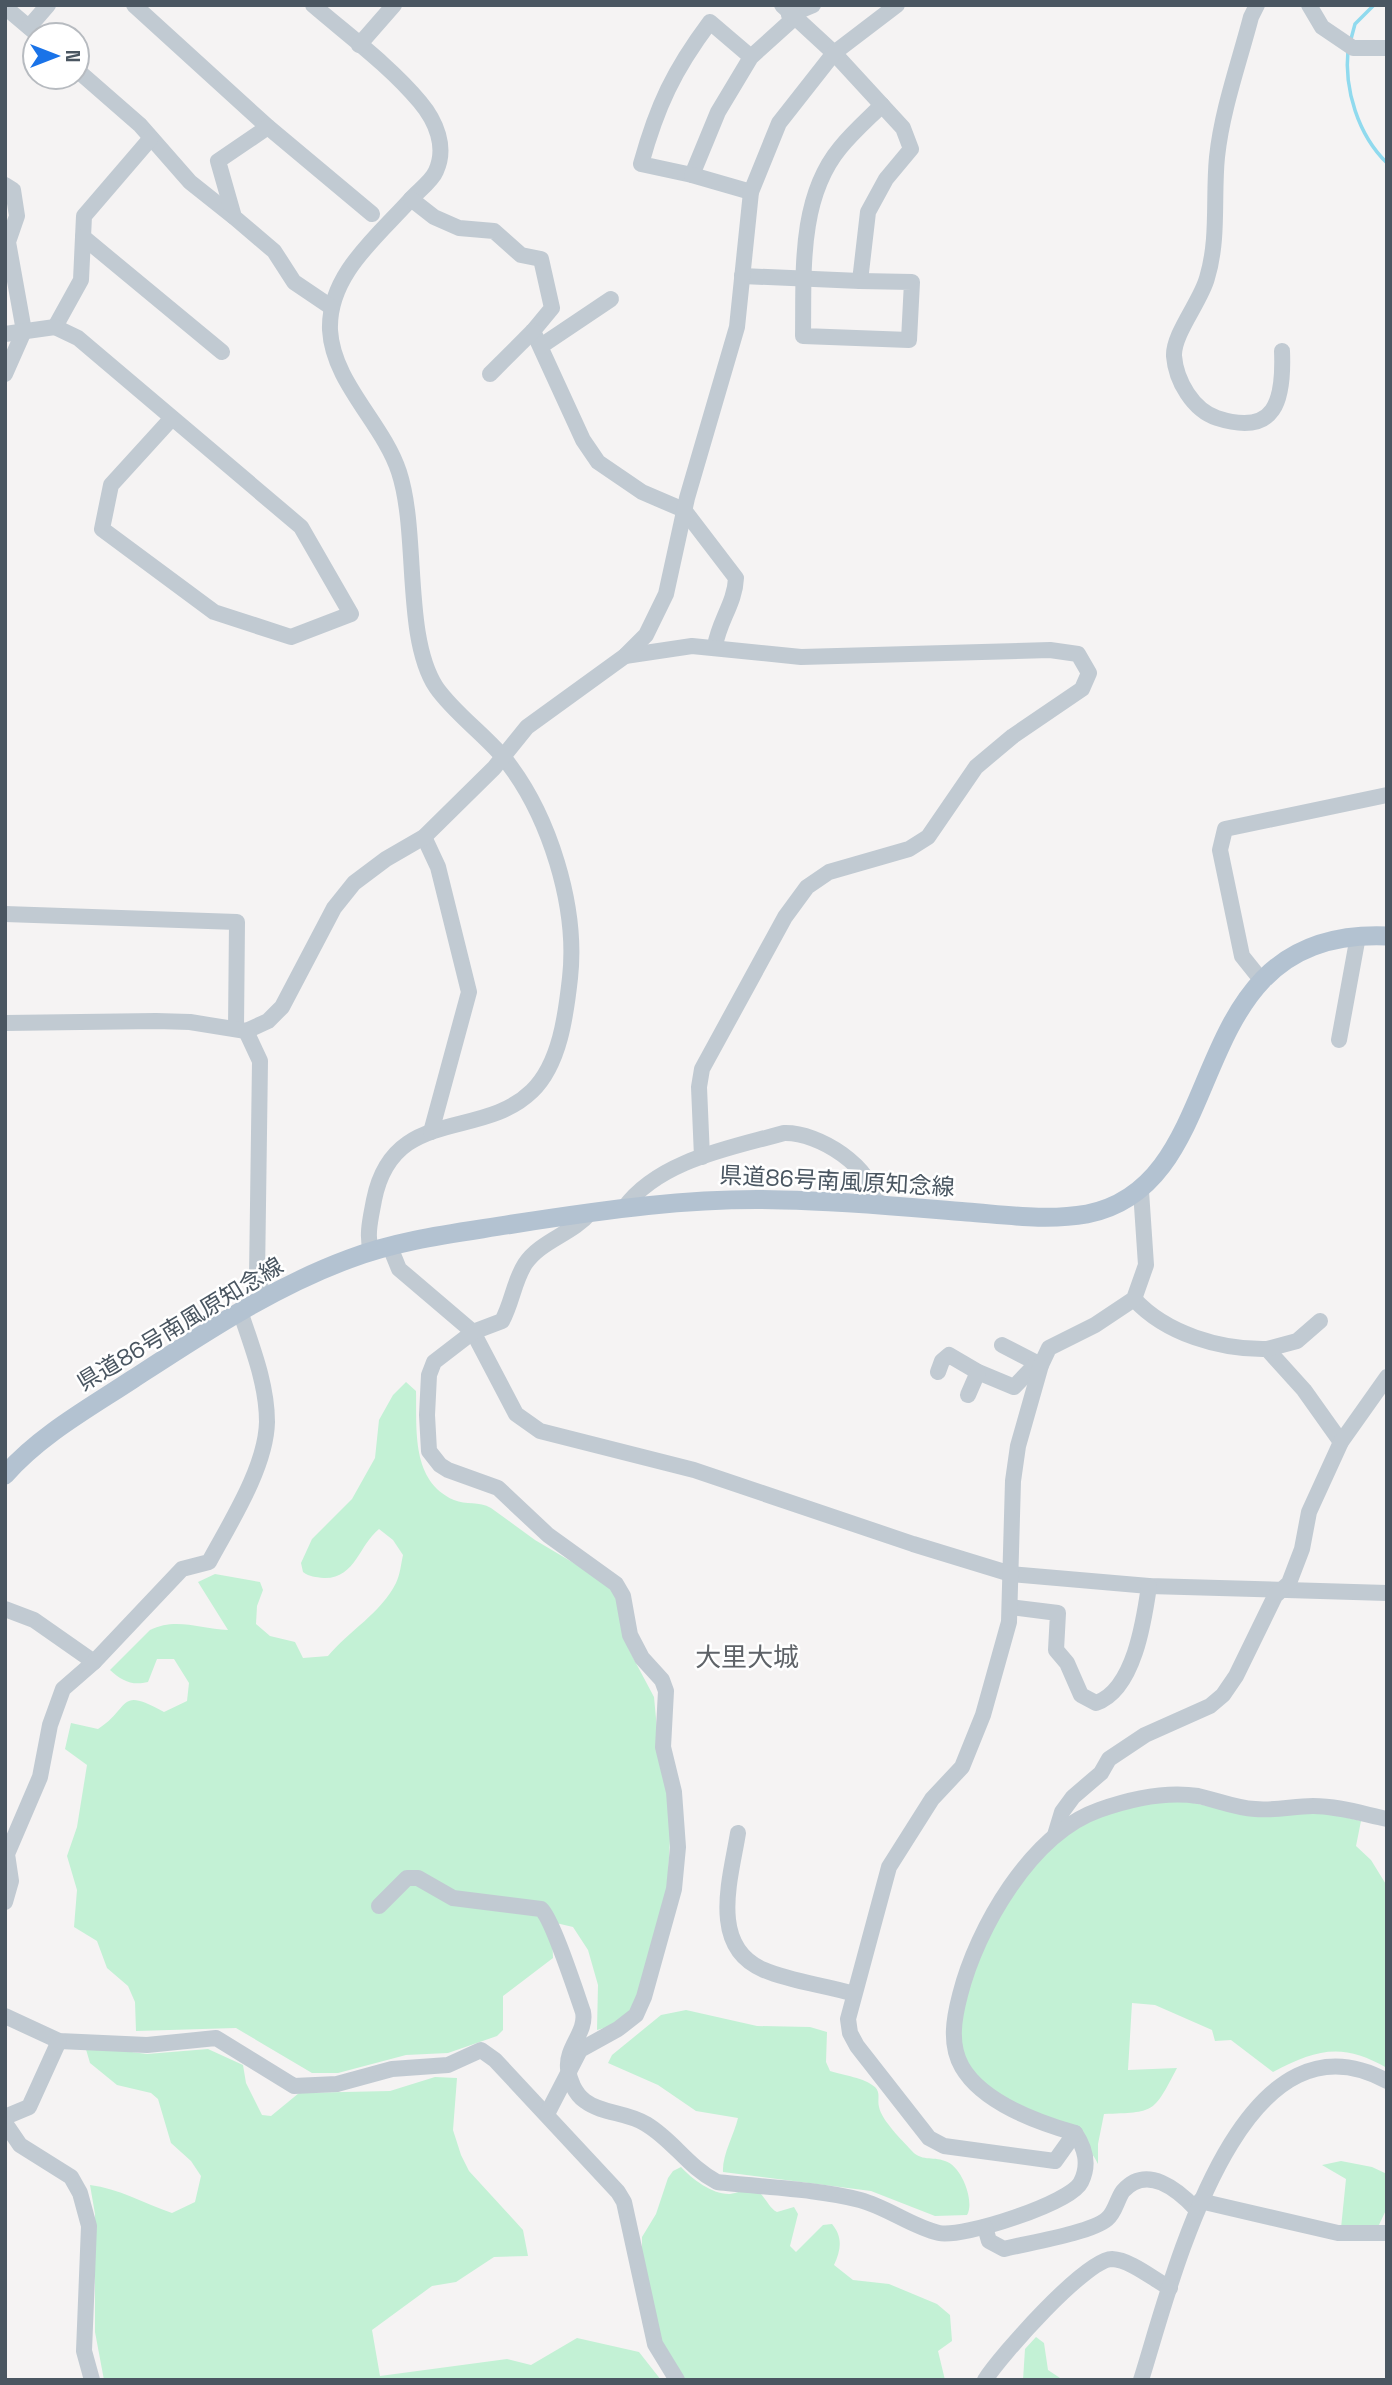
<svg xmlns="http://www.w3.org/2000/svg" width="1392" height="2385" font-family="'Space Grotesk','Noto Sans JP',sans-serif">
  <style>
    .green { fill: #c3f1d5 }
    .lines { fill: none; stroke-linecap: round; stroke-linejoin: round }
    .stream { stroke: #90daee; stroke-width: 3.5 }
    .minor { stroke: #c1cad2; stroke-width: 16 }
    .major { stroke: #b3c2d1; stroke-width: 19 }
    .labels { text-anchor: middle; dominant-baseline: central; stroke-width: 5; stroke-linejoin: round; paint-order: stroke }
    .street-label { font-size: 23px; fill: #4a5661; stroke: #fff }
    .quarter-label { font-size: 26px; fill: #5f6368; stroke: #fff }
  </style>
  <rect width="100%" height="100%" fill="#f5f3f3"/>
  <g class="green">
    <path d="M406,1382L416,1391C417,1430 411,1481 454,1500C466,1505 479,1501 491,1508L535,1540L609,1584L617,1599L629,1650L654,1697L659,1750L672,1803L666,1912L634,2012L618,2024L597,2030L598,1985L588,1950L573,1927L556,1923L552,1932L553,1958L503,1996V2030L497,2036L448,2053L406,2055L338,2073H312L236,2028L136,2031L135,2002L128,1986L107,1968L97,1941L74,1927L77,1890L67,1856L77,1827L87,1765L65,1749L71,1723L98,1729C132,1707 117,1686 164,1712L187,1701L189,1683L174,1659H157L148,1682C132,1686 122,1681 110,1670L150,1630C176,1617 200,1629 228,1630L198,1582L215,1574L260,1582L263,1590L257,1606L256,1624L270,1636L295,1642L303,1658L328,1656C349,1631 381,1613 396,1583C400,1575 401,1564 403,1555L393,1540L379,1529C359,1545 355,1579 324,1578C315,1577 310,1577 303,1572L301,1563L312,1539L352,1499L375,1458L379,1420L393,1395Z"/>
    <path d="M1151,1802H1189L1250,1815L1327,1813L1361,1821L1356,1846L1371,1860L1387,1886V2068C1343,2042 1316,2049 1273,2072L1231,2040L1215,2041L1212,2030L1155,2005L1132,2003L1128,2070L1177,2068C1153,2114 1155,2112 1104,2114L1098,2144V2164C1077,2117 1002,2110 970,2072C956,2056 960,2028 964,2010C967,1994 968,1978 973,1962C982,1929 1031,1863 1058,1841C1086,1818 1117,1811 1151,1802Z"/>
    <path d="M686,2010L757,2026L810,2027L827,2032L826,2062L830,2071C843,2075 865,2078 875,2087C881,2093 877,2100 879,2107C882,2121 902,2140 911,2150C921,2162 932,2156 945,2161C962,2166 975,2202 967,2215L935,2216L871,2191L723,2172C722,2155 734,2135 738,2118L696,2111L658,2085L608,2063L612,2055L661,2015Z"/>
    <path d="M85,2046L147,2054L208,2049L243,2065L246,2083L262,2115L271,2116L299,2093L390,2091L435,2077L457,2078L453,2130L461,2155L469,2171L523,2230L528,2256L494,2257L456,2282L432,2286L372,2330L380,2376L507,2359L531,2365L577,2338L639,2352L661,2380H104L95,2332V2214L90,2185C118,2188 145,2204 172,2213L195,2202L201,2176L191,2161L171,2143L158,2099L151,2093L117,2085L90,2063Z"/>
    <path d="M1341,2161L1372,2167L1387,2174V2208L1377,2229L1341,2228L1346,2179L1322,2165Z"/>
    <path d="M681,2167C692,2179 713,2195 730,2194C737,2193 746,2189 753,2190C764,2191 767,2207 777,2212L794,2207L798,2214L790,2246L796,2252L823,2225L832,2224C843,2237 841,2250 834,2265L853,2280L889,2284L937,2304L950,2315L952,2341L938,2351L945,2380H685L659,2343L642,2255V2237L656,2214L668,2178L673,2171Z"/>
    <path d="M1036,2337L1044,2343L1048,2370L1063,2380H1023L1025,2349Z"/>
  </g>
  <g class="lines">
    <g class="stream">
      <path d="M1351,39L1355,24L1374,5"/>
      <path d="M1348,50C1344,89 1358,135 1387,163"/>
    </g>
    <g class="minor">
      <path d="M134,5L268,127L372,214"/>
      <path d="M313,5C349,36 390,66 420,102C436,121 447,147 436,171C432,181 418,191 411,199C377,237 328,275 330,330C333,383 383,423 399,472C419,533 403,636 436,687C454,713 483,733 504,758C549,814 578,906 570,978C566,1014 560,1064 532,1091C481,1141 393,1105 374,1200C371,1217 366,1234 371,1252"/>
      <path d="M1257,5L1251,17C1239,63 1222,110 1217,157C1213,197 1219,239 1207,278C1201,301 1173,334 1174,356C1176,381 1193,410 1217,418C1276,437 1284,400 1282,351"/>
      <path d="M1309,5L1322,27L1353,48H1387"/>
      <path d="M5,7L38,35"/>
      <path d="M789,15L813,5"/>
      <path d="M29,27L48,5"/>
      <path d="M359,45L394,5"/>
      <path d="M751,57L710,22C674,70 657,106 641,164L692,175L718,112L751,57L793,19"/>
      <path d="M77,70L140,125L190,182L234,217"/>
      <path d="M268,127L218,161L234,217L274,251L294,282L331,307"/>
      <path d="M151,138L84,216L81,280L55,327L78,338L301,527L351,614L291,637L214,612L102,529L111,485L172,418"/>
      <path d="M692,175L751,192"/>
      <path d="M5,185L13,190L17,216L8,242L24,331L5,374"/>
      <path d="M411,199L434,217L459,228L494,231L521,255L541,259L552,308L533,331L583,440L598,462L642,492L684,510L736,578C735,603 719,621 715,646"/>
      <path d="M83,237L222,352"/>
      <path d="M742,276L860,281L868,212L886,179L911,149L903,128L834,53L782,5"/>
      <path d="M860,281L912,282L909,340L803,336C804,274 798,199 840,148C853,132 868,119 882,105"/>
      <path d="M5,334L55,327"/>
      <path d="M541,346L611,299"/>
      <path d="M490,374L533,331"/>
      <path d="M625,656L692,646L801,657L1050,650L1078,654L1089,673L1082,689L1013,736L976,767L928,837L909,849L829,872L807,887L785,917L702,1069L699,1087L702,1157"/>
      <path d="M424,837L438,867L469,992L431,1132"/>
      <path d="M5,914L237,922L236,1028"/>
      <path d="M1262,981L1242,956L1220,850L1225,829L1387,795"/>
      <path d="M5,1023L156,1021L190,1022L246,1031L268,1021L282,1007L334,908L354,883L386,859L424,837L494,768L527,727L625,656L646,635L666,594L687,498L737,327L751,192L779,123L834,53L897,5"/>
      <path d="M246,1031L260,1061L257,1277L264,1296"/>
      <path d="M1339,1040L1358,936"/>
      <path d="M624,1208C659,1160 731,1148 784,1133C819,1132 873,1167 877,1204"/>
      <path d="M390,1247L399,1269L473,1332L516,1414L540,1431L694,1470L913,1544L1011,1574L1149,1586L1387,1593"/>
      <path d="M1134,1299C1166,1334 1221,1350 1267,1349L1304,1390L1341,1442"/>
      <path d="M1002,1345L1041,1365"/>
      <path d="M1267,1349L1297,1341L1320,1321"/>
      <path d="M938,1372L942,1361L949,1355L978,1372L1014,1387L1037,1363"/>
      <path d="M968,1395L978,1372"/>
      <path d="M1010,1607L1058,1613L1056,1650L1067,1663L1081,1695L1096,1703C1134,1690 1144,1621 1149,1586"/>
      <path d="M5,1609L34,1620L94,1662"/>
      <path d="M738,1833C731,1877 708,1947 764,1970C792,1982 825,1985 854,1994"/>
      <path d="M1055,1835L1062,1812L1073,1797L1101,1773L1109,1759L1145,1735L1210,1706L1223,1695L1236,1676L1275,1596L1289,1583L1302,1549L1309,1512L1341,1442L1387,1377"/>
      <path d="M5,1902L11,1881L7,1854L40,1777L50,1725L63,1689L94,1662L182,1569L209,1562C230,1523 266,1467 267,1422C267,1384 252,1347 240,1311"/>
      <path d="M379,1906L407,1878H418L453,1898L541,1909C552,1918 576,1992 583,2012C587,2032 566,2047 568,2068C569,2080 575,2094 585,2101C602,2114 628,2112 646,2124C673,2140 688,2167 717,2182C760,2187 820,2189 860,2200C887,2207 912,2227 939,2233C963,2238 1071,2203 1081,2182C1090,2164 1085,2148 1075,2133C1037,2122 983,2103 962,2067C949,2044 954,2018 960,1995C977,1928 1031,1834 1099,1810C1130,1799 1165,1791 1198,1796C1217,1800 1235,1808 1255,1809C1274,1811 1294,1806 1313,1806C1338,1806 1363,1814 1387,1819"/>
      <path d="M5,2016L59,2041L147,2045L216,2038L294,2086L337,2084L392,2069L448,2065L481,2050L495,2060L618,2192L624,2202L655,2344L677,2380"/>
      <path d="M547,2114L580,2050L618,2029L636,2015L644,1997L674,1889L678,1847L674,1792L663,1747L666,1691L662,1680L642,1658L630,1635L623,1596L616,1584L548,1535L498,1488L448,1470L440,1465L429,1451L427,1415L429,1375L434,1362L473,1332L502,1321C512,1303 514,1281 525,1264C540,1241 572,1234 590,1213"/>
      <path d="M5,2117L29,2107L59,2041"/>
      <path d="M5,2123L20,2145L71,2177L80,2193L89,2226L84,2351L92,2380"/>
      <path d="M1075,2133L1055,2161L944,2146L929,2138L857,2046L850,2033L848,2019L889,1867L932,1799L962,1767L983,1715L1009,1622L1013,1481L1018,1446L1041,1365L1049,1348L1095,1325L1134,1299L1146,1265L1141,1191"/>
      <path d="M1200,2201L1338,2233H1387"/>
      <path d="M985,2227L989,2241L1004,2249C1027,2243 1091,2233 1107,2219C1115,2213 1117,2199 1123,2191C1147,2164 1178,2190 1196,2209"/>
      <path d="M985,2380C1001,2355 1086,2259 1112,2259C1131,2260 1153,2279 1170,2288"/>
      <path d="M1141,2380C1171,2286 1237,1999 1387,2081"/>
    </g>
    <path class="major" d="M5,1475C40,1435 89,1408 133,1379C202,1334 271,1288 349,1259C401,1239 458,1233 513,1224C603,1210 692,1197 783,1200C845,1201 906,1207 967,1212C1007,1215 1047,1221 1087,1214C1240,1184 1173,927 1387,936"/>
  </g>
  <g class="labels">
    <g class="street-label">
      <text transform="translate(837 1181) rotate(3)">県道86号南風原知念線</text>
      <text transform="translate(180 1324) rotate(-31)">県道86号南風原知念線</text>
    </g>
    <g class="quarter-label">
      <text x="747" y="1657">大里大城</text>
    </g>
  </g>
  <rect width="1392" height="2385" fill="none" stroke="#4a5661" stroke-width="14"/>
  <g transform="translate(56 56) rotate(90)"><circle r="33" fill="#ffffff" stroke="#b7bbc0" stroke-width="2"/>
  <path d="M0-5L12 26L0 18L-12 26Z" fill="#1a73e8"/>
  <text y="-10" font-size="19" font-weight="bold" text-anchor="middle" fill="#4a5661">N</text>
  </g>
</svg>
